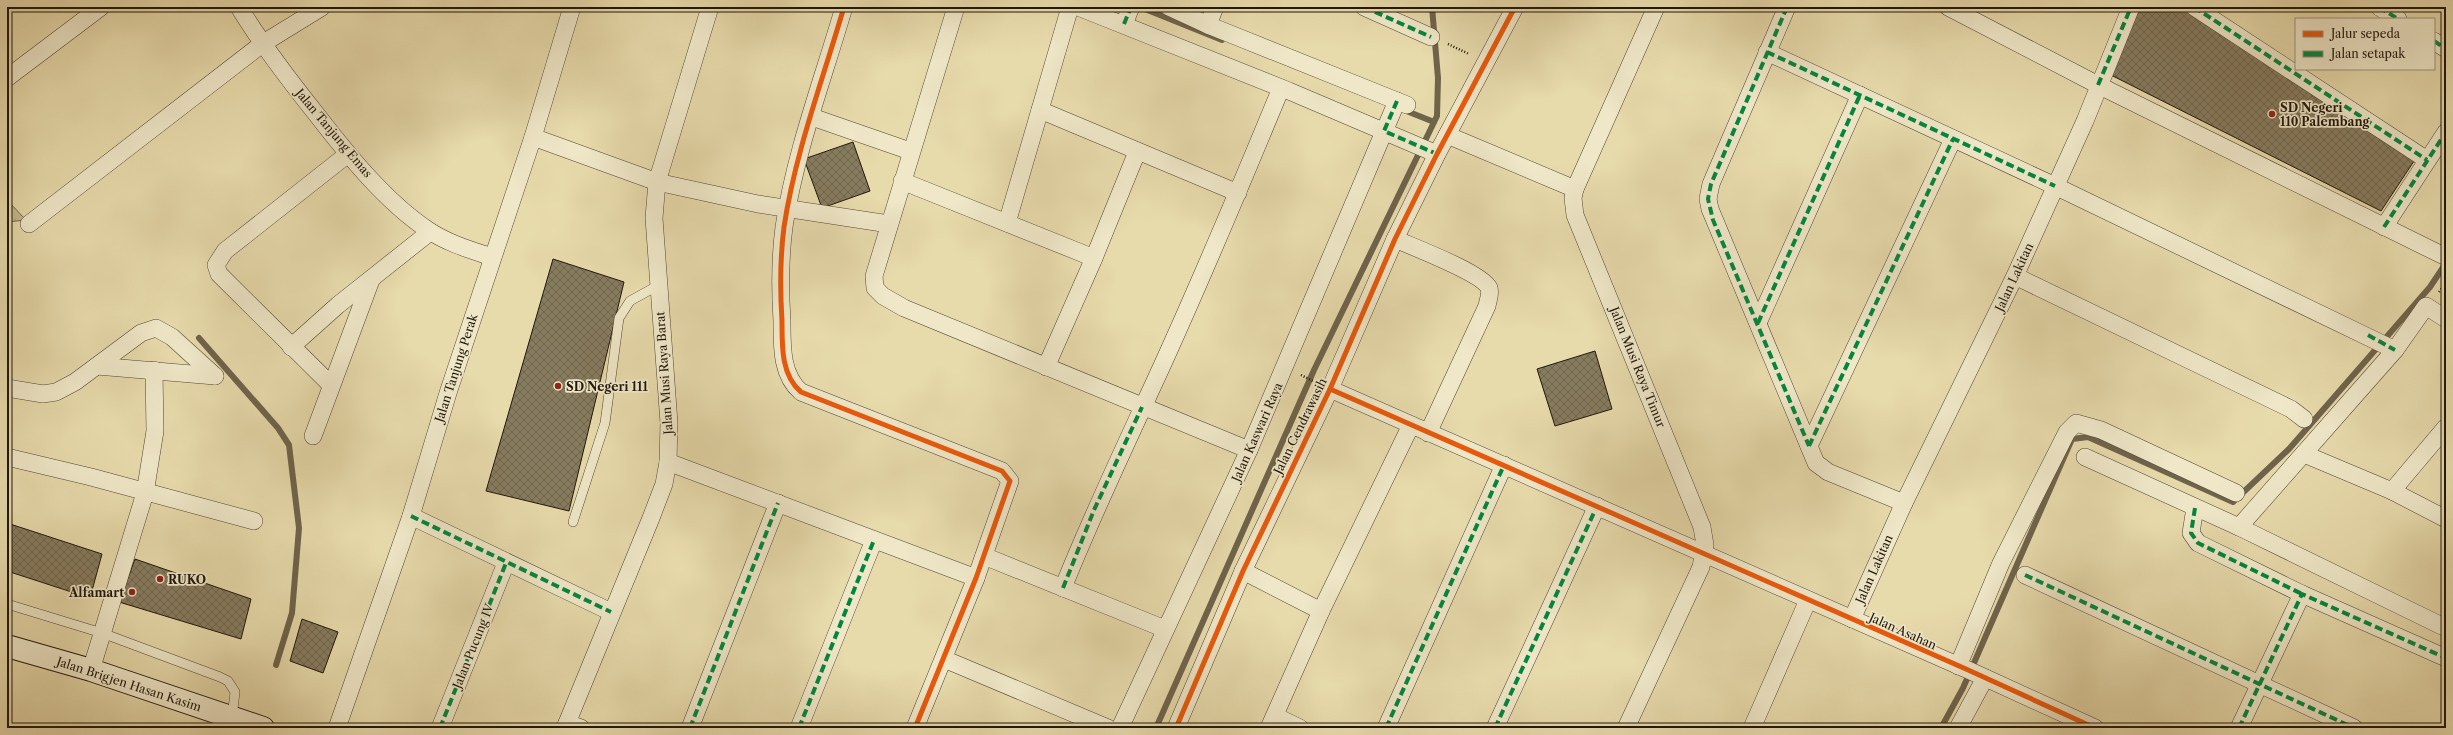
<svg xmlns="http://www.w3.org/2000/svg" width="2453" height="735" font-family="'Libre Caslon Text',serif">
  <style>
    .wetland { fill: url(#wetland-marsh); stroke: #72684e }
    .lines { fill: none; stroke-linecap: round; stroke-linejoin: round }
    .stream { stroke: #6f634b; stroke-width: 6 }
    .building { fill: url(#building-cross-hatch); stroke: #20160c }
    .lane-casing { stroke: #524734; stroke-width: 10 }
    .street-casing { stroke: #524734; stroke-width: 18 }
    .secondary-casing { stroke: #20160c; stroke-width: 24 }
    .path { stroke: #20160c; stroke-width: 2.5; stroke-dasharray: 1 2; stroke-linecap: butt }
    .lane { stroke: #efe7c8; stroke-width: 9 }
    .street { stroke: #efe7c8; stroke-width: 17 }
    .secondary { stroke: #efe7c8; stroke-width: 22 }
    .quiet { stroke: #00873e; stroke-width: 4; stroke-dasharray: 8 4; stroke-linecap: butt }
    .cycleway-casing { stroke: #efe7c8; stroke-width: 8 }
    .cycleway { stroke: #e8590c; stroke-width: 5 }
    .poi-dot { fill: #8f2418; stroke: #efe7c8; stroke-width: 1.5 }
    .labels { text-anchor: middle; dominant-baseline: central; stroke-width: 3.5; stroke-linejoin: round; paint-order: stroke }
    .poi-label { font-size: 12px; font-weight: bold; fill: #20160c; stroke: #efe7c8; text-anchor: start }
    .street-label { font-size: 12px; fill: #20160c; stroke: #efe7c8 }
  </style>
  <defs>
    <pattern id="wetland-marsh" width="20" height="14" patternUnits="userSpaceOnUse"><rect width="20" height="14" fill="#c5b990"/><path d="M1 5h8M5 5V1M11 12h8M15 12V8" fill="none" stroke="#a99e7b"/></pattern>
    <pattern id="building-cross-hatch" width="8" height="8" patternUnits="userSpaceOnUse"><rect width="8" height="8" fill="#877c5f"/><path d="M0 0l8 8M0 8l8-8" fill="none" stroke="#6e654d"/></pattern>
  </defs>
  <rect width="100%" height="100%" fill="#e7daab"/>
  <filter id="stains"><feTurbulence type="fractalNoise" baseFrequency=".005" numOctaves="4"/><feColorMatrix values="0 0 0 0 .2 0 0 0 0 .09 0 0 0 0 .02 0 0 0 .5 -.17"/></filter>
  <radialGradient id="worn" r=".72"><stop offset=".6" stop-color="#630" stop-opacity="0"/><stop offset="1" stop-color="#630" stop-opacity=".3"/></radialGradient>
  <path class="wetland" d="M7,200L26,220L7,222Z"/>
  <g class="lines">
    <g class="stream">
      <path d="M1140,7L1222,40"/>
      <path d="M1404,110L1434,122"/>
      <path d="M199,338L278,428L289,445L299,528L292,613L276,665"/>
      <path d="M1156,728L1314,370L1437,116L1438,78L1432,7"/>
      <path d="M1941,728L1963,688L2072,439L2088,437L2233,502L2289,449L2430,287L2446,263"/>
    </g>
  </g>
  <g class="building">
    <path d="M2139,7H2189L2418,155L2381,211L2109,74Z"/>
    <path d="M853,142L870,191L822,208L804,159Z"/>
    <path d="M553,259L624,282L569,511L486,491Z"/>
    <path d="M1595,351L1612,409L1555,426L1537,369Z"/>
    <path d="M7,523L102,554L90,598L7,571Z"/>
    <path d="M135,559L251,599L241,639L119,602Z"/>
    <path d="M302,619L338,632L323,673L290,661Z"/>
  </g>
  <g class="lines">
    <defs>
      <g id="lane">
        <path d="M573,522L605,423L619,318L630,301L657,286"/>
        <path d="M7,604L102,633L220,677L228,681L235,692L232,718"/>
      </g>
      <g id="street">
        <path d="M239,7C262,45 289,80 317,115C348,155 386,202 428,230C447,243 471,250 492,257"/>
        <path d="M844,7C823,79 795,153 784,227C780,258 780,290 782,321C782,346 781,375 801,392L1002,471L1010,481L976,578L915,728"/>
        <path d="M956,7L874,276L875,288L883,296L904,308L1249,450"/>
        <path d="M1078,7L1289,91L1437,154"/>
        <path d="M1169,7L1208,25L1407,105"/>
        <path d="M1364,7L1431,37"/>
        <path d="M1787,7L1711,184L1708,199L1710,209L1816,463L1828,472L1904,503"/>
        <path d="M1948,7L2098,85L2446,257"/>
        <path d="M2194,7L2427,160"/>
        <path d="M2379,7L2398,19"/>
        <path d="M1124,24L1131,7"/>
        <path d="M1208,25L1215,7"/>
        <path d="M2434,41L2446,49"/>
        <path d="M1767,52L2055,186L2395,350"/>
        <path d="M7,78L101,7"/>
        <path d="M1040,110L1238,193"/>
        <path d="M812,117L910,151"/>
        <path d="M1447,135L1575,189"/>
        <path d="M533,137L657,182L758,204L889,224"/>
        <path d="M902,181L1094,258"/>
        <path d="M1007,223L1070,7"/>
        <path d="M29,224L262,44L322,7"/>
        <path d="M2384,227L2446,132"/>
        <path d="M1395,239C1413,247 1482,273 1489,288C1491,294 1488,300 1487,306L1428,433"/>
        <path d="M2015,276L2291,409L2304,419"/>
        <path d="M1758,323L1860,95"/>
        <path d="M291,347L338,305L430,232"/>
        <path d="M97,366L215,376"/>
        <path d="M1046,367L1094,258L1137,152"/>
        <path d="M331,385L219,274L216,265L225,251L348,154"/>
        <path d="M7,388L43,394L56,392L75,382L141,333L156,328L172,337L215,376"/>
        <path d="M1330,389L1966,669L2095,728"/>
        <path d="M313,436L371,280"/>
        <path d="M1809,446L1953,139"/>
        <path d="M2304,454L2392,491L2446,519"/>
        <path d="M7,457L91,477L254,521"/>
        <path d="M2085,457L2239,527L2446,628"/>
        <path d="M668,462L976,578"/>
        <path d="M2392,491L2446,427"/>
        <path d="M2195,508L2191,533L2198,543L2302,594"/>
        <path d="M411,516L611,612"/>
        <path d="M2239,527L2395,350L2426,306L2446,319"/>
        <path d="M984,556L1165,629"/>
        <path d="M1243,571L1321,611"/>
        <path d="M2025,575L2354,728"/>
        <path d="M1063,588C1094,510 1131,434 1166,357C1206,268 1244,178 1281,88"/>
        <path d="M1852,619L1904,503L2015,276L2085,121L2131,7"/>
        <path d="M944,659L1108,728"/>
        <path d="M1958,666L2001,563L2067,432L2076,423L2101,430L2236,493"/>
        <path d="M91,670L145,493L155,431L154,370"/>
        <path d="M1275,716L1300,728"/>
        <path d="M567,723L581,728"/>
        <path d="M337,728L411,516L448,393L533,137L572,7"/>
        <path d="M440,728L506,563"/>
        <path d="M565,728L651,518L664,484L668,462L669,423L654,218L657,182L710,7"/>
        <path d="M690,728L778,503"/>
        <path d="M799,728L874,540"/>
        <path d="M1120,728L1249,450L1397,101"/>
        <path d="M1176,728L1243,571L1330,389L1395,239L1437,154L1515,7"/>
        <path d="M1269,728L1321,611L1411,425"/>
        <path d="M1386,728L1504,465"/>
        <path d="M1495,728L1597,506"/>
        <path d="M1626,728L1701,567L1705,545L1702,527L1575,215L1573,198L1575,189L1656,7"/>
        <path d="M1752,728L1808,600"/>
        <path d="M1958,728L1985,678"/>
        <path d="M2239,728L2302,594L2446,658"/>
      </g>
      <path id="secondary" d="M7,646L91,670L263,728"/>
    </defs>
    <use href="#lane" class="lane-casing"/>
    <use href="#street" class="street-casing"/>
    <use href="#secondary" class="secondary-casing"/>
    <g class="path">
      <path d="M1448,44L1469,54"/>
      <path d="M2439,292L2446,283"/>
      <path d="M1301,375L1313,381"/>
    </g>
    <use href="#lane" class="lane"/>
    <use href="#street" class="street"/>
    <use href="#secondary" class="secondary"/>
    <g class="quiet">
      <path d="M1364,7L1431,37"/>
      <path d="M1787,7L1711,184L1708,199L1713,220L1809,446"/>
      <path d="M2194,7L2427,160"/>
      <path d="M2379,7L2398,19"/>
      <path d="M1124,24L1131,7"/>
      <path d="M2434,41L2446,49"/>
      <path d="M1767,52L2055,186"/>
      <path d="M2098,85L2131,7"/>
      <path d="M1397,101L1384,131L1437,154"/>
      <path d="M2384,227L2446,132"/>
      <path d="M1758,323L1860,95"/>
      <path d="M2368,335L2395,350"/>
      <path d="M1809,446L1953,139"/>
      <path d="M2195,508L2191,533L2198,543L2302,594"/>
      <path d="M411,516L611,612"/>
      <path d="M2025,575L2354,728"/>
      <path d="M1063,588L1094,510L1142,407"/>
      <path d="M440,728L506,563"/>
      <path d="M690,728L778,503"/>
      <path d="M799,728L874,540"/>
      <path d="M1386,728L1504,465"/>
      <path d="M1495,728L1597,506"/>
      <path d="M2239,728L2302,594L2446,658"/>
    </g>
    <defs>
      <g id="cycleway">
        <path d="M844,7C823,79 795,153 784,227C780,258 780,290 782,321C782,346 781,375 801,392L1002,471L1010,481L976,578L915,728"/>
        <path d="M1330,389L1966,669L2095,728"/>
        <path d="M1176,728L1243,571L1330,389L1395,239L1437,154L1515,7"/>
      </g>
    </defs>
    <use href="#cycleway" class="cycleway-casing"/>
    <use href="#cycleway" class="cycleway"/>
  </g>
  <g class="poi-dot">
    <circle cx="2272" cy="114" r="4"/>
    <circle cx="558" cy="386" r="4"/>
    <circle cx="160" cy="579" r="4"/>
    <circle cx="132" cy="592" r="4"/>
  </g>
  <g class="labels">
    <g class="poi-label">
      <text x="2280" y="107">SD Negeri<tspan x="2280" dy="14">110 Palembang</tspan></text>
      <text x="566" y="386">SD Negeri 111</text>
      <text x="168" y="579">RUKO</text>
      <text x="124" y="592" text-anchor="end">Alfamart</text>
    </g>
    <g class="street-label">
      <text transform="translate(334 133) rotate(50)">Jalan Tanjung Emas</text>
      <text transform="translate(2014 277) rotate(-65)">Jalan Lakitan</text>
      <text transform="translate(1638 367) rotate(68)">Jalan Musi Raya Timur</text>
      <text transform="translate(456 368) rotate(-72)">Jalan Tanjung Perak</text>
      <text transform="translate(664 373) rotate(-94)">Jalan Musi Raya Barat</text>
      <text transform="translate(1300 426) rotate(-64)">Jalan Cendrawasih</text>
      <text transform="translate(1257 432) rotate(-66)">Jalan Kaswari Raya</text>
      <text transform="translate(1874 569) rotate(-66)">Jalan Lakitan</text>
      <text transform="translate(1903 631) rotate(24)">Jalan Asahan</text>
      <text transform="translate(473 646) rotate(-68)">Jalan Pucung IV</text>
      <text transform="translate(129 684) rotate(18)">Jalan Brigjen Hasan Kasim</text>
    </g>
  </g>
  <rect width="2453" height="735" fill="none" stroke="#e7daab" stroke-width="24"/>
  <rect x="8" y="8" width="2437" height="719" fill="none" stroke="#20160c" stroke-width="2"/>
  <rect x="12" y="12" width="2429" height="711" fill="none" stroke="#20160c"/>
  <rect x="2295" y="18" width="140" height="52" fill="#efe7c8" stroke="#9c937d"/>
  <rect x="2303" y="31" width="20" height="6" fill="#e8590c" stroke="#9c937d"/>
  <text x="2331" y="38" font-size="12" fill="#20160c">Jalur sepeda</text>
  <rect x="2303" y="51" width="20" height="6" fill="#00873e" stroke="#9c937d"/>
  <text x="2331" y="58" font-size="12" fill="#20160c">Jalan setapak</text>
  <rect width="100%" height="100%" filter="url(#stains)"/>
  <rect width="100%" height="100%" fill="url(#worn)"/>
</svg>
